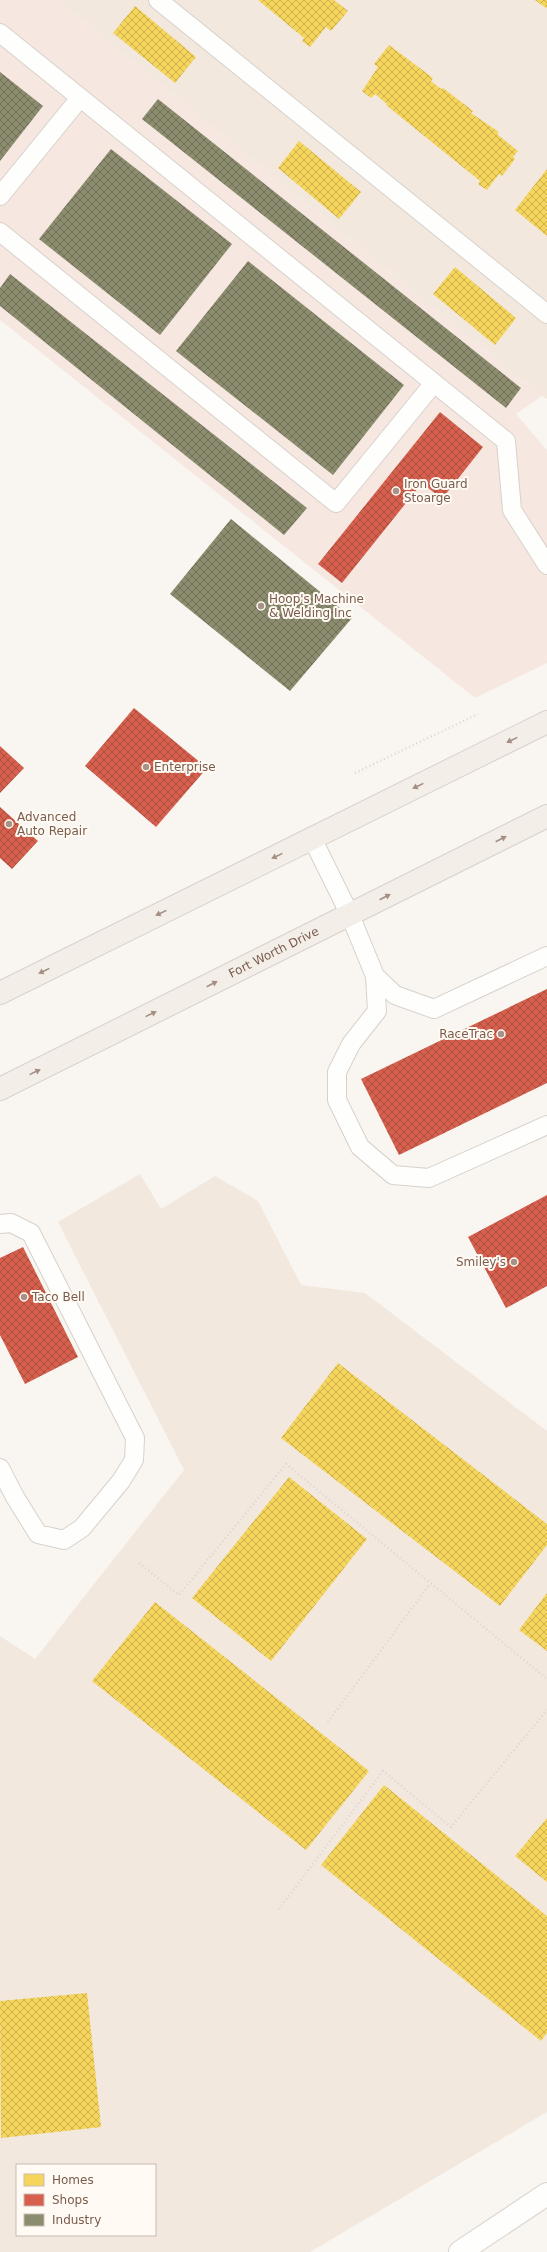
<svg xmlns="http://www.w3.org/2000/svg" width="547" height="2252" font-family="'DejaVu Sans',sans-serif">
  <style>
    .residential { fill: #f2e8de; fill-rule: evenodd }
    .commercial { fill: #f6e8e1 }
    .homes { fill: url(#homes-cross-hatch) }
    .shops { fill: url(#shops-cross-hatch) }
    .industry { fill: url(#industry-cross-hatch) }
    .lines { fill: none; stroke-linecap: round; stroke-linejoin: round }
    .lane-casing { stroke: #d7d1cb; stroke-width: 20 }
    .street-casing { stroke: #d7d1cb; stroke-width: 24 }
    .primary-casing { stroke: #dad1cc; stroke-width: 24 }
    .path { stroke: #dcd5d0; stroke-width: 2.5; stroke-dasharray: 1 3; stroke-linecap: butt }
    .lane { stroke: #fefefd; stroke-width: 18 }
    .street { stroke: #fefefd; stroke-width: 22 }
    .primary { stroke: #f3eee8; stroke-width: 22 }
    .oneway { fill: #a48f83 }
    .poi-dot { fill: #a69286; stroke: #fffaf3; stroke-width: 1.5 }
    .labels { text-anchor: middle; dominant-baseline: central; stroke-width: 4; stroke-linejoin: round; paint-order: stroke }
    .poi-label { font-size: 12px; fill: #7a5c4d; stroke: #fffaf3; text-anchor: start }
    .street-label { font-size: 12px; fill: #7a5c4d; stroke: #fffaf3 }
  </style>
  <defs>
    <pattern id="homes-cross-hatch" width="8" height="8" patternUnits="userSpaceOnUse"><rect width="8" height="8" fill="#f6d55c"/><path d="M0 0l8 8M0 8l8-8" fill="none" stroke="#ccb04e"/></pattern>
    <pattern id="shops-cross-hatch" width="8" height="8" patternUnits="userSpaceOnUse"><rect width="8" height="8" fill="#d6604d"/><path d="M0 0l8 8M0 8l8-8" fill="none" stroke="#aa4f40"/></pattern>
    <pattern id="industry-cross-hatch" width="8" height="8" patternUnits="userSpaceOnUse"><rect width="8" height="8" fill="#8c8c6e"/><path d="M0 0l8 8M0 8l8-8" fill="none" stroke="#727058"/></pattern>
  </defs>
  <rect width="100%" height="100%" fill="#f9f5f0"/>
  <g class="residential">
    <path d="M58,0H547V399L542,396Z"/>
    <path d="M140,1174L161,1209L215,1176L258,1201L301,1285L365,1293L547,1431V2112L310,2252H0V1636L35,1659L184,1470L58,1222ZM17,2165H155V2235H17Z"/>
  </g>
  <path class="commercial" d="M0,0H58L542,396L516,414L547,450V663L475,698L0,320Z"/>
  <g class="homes">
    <path d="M258,0H334L348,11L331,31L326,27L310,47L302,41L304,38Z"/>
    <path d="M535,0H547V7L546,8Z"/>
    <path d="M135,6L196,57L175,83L113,33Z"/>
    <path d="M389,45L433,78L431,81L441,89L443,88L473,111L471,113L499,132L497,134L518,151L513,157L515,159L502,176L499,174L487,190L478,184L480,181L386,105L387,104L375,94L371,98L362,91L378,67L374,64Z"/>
    <path d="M299,141L361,192L339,219L278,168Z"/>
    <path d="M547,169V236L515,210Z"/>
    <path d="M455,267L516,318L495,345L433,294Z"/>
    <path d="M338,1363L547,1524V1545L500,1606L281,1438Z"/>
    <path d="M289,1477L367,1539L271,1661L192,1598Z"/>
    <path d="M547,1593V1651L519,1630Z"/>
    <path d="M155,1602L369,1771L306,1850L92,1681Z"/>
    <path d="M384,1785L547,1916V2033L541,2041L321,1865Z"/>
    <path d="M547,1818V1882L515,1856Z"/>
    <path d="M87,1993L101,2127L1,2138L0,2001Z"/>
  </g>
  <g class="shops">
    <path d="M440,412L483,447L442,499L422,483L342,583L318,564Z"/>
    <path d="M134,708L207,768L156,827L85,766Z"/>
    <path d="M0,746L24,768L0,793Z"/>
    <path d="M0,807L38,841L12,869L0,858Z"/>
    <path d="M547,989V1083L399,1155L361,1079Z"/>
    <path d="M547,1195V1286L506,1308L468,1237Z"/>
    <path d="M23,1247L78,1357L25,1384L0,1335V1258Z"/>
  </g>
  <g class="industry">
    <path d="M0,72L43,106L0,161Z"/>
    <path d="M158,99L521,388L506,408L142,119Z"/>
    <path d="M111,149L232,244L160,335L39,239Z"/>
    <path d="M248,261L404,385L333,475L176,351Z"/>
    <path d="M10,274L307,508L284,535L0,306V288Z"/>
    <path d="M231,519L352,618L290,691L170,594Z"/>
  </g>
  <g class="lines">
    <defs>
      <g id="lane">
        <path d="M158,0L547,314"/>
        <path d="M0,33L506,441L512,510L547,565"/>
        <path d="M0,196L80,98"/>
        <path d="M0,232L336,503L434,383"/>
        <path d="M312,838L350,915L375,976L377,1011L351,1044L337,1072V1100L360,1147L393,1175L429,1178L547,1125"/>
        <path d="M375,976L395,995L434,1009L547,956"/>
        <path d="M0,1224L11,1223L31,1233L135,1438L134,1460L121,1481L82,1528L64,1540L38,1534L15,1497L0,1468"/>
      </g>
      <path id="street" d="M460,2252L547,2194"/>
      <g id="primary">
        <path d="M0,993L547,722"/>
        <path id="s1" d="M0,1089L547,816"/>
      </g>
    </defs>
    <use href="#lane" class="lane-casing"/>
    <use href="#street" class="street-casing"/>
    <use href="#primary" class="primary-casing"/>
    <g class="path">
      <path d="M355,773L478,714"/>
      <path d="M139,1563L179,1595L286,1464L547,1679"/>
      <path d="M328,1722L430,1584"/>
      <path d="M279,1909L383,1771L451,1827L547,1710"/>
    </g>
    <use href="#lane" class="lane"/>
    <use href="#street" class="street"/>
    <use href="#primary" class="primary"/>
  </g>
  <defs><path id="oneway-solid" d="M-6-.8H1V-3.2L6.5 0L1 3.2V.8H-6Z"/></defs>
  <g class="oneway">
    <use href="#oneway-solid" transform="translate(512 740) rotate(154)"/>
    <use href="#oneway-solid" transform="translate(418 786) rotate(154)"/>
    <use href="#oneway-solid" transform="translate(501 839) rotate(-27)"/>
    <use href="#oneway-solid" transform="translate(277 856) rotate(154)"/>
    <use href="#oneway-solid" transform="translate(385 897) rotate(-27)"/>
    <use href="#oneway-solid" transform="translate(161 913) rotate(154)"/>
    <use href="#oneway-solid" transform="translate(44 971) rotate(154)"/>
    <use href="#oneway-solid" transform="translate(212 984) rotate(-27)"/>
    <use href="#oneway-solid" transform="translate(151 1014) rotate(-26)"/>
    <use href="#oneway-solid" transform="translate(35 1072) rotate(-26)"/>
  </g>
  <g class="poi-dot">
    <circle cx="396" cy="491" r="4"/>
    <circle cx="261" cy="606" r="4"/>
    <circle cx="146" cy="767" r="4"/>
    <circle cx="9" cy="824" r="4"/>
    <circle cx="501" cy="1034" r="4"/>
    <circle cx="514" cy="1262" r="4"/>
    <circle cx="24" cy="1297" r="4"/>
  </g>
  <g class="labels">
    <g class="poi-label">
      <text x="404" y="484">Iron Guard<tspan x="404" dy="14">Stoarge</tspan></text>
      <text x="269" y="599">Hoop's Machine<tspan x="269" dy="14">&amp; Welding Inc</tspan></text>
      <text x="154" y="767">Enterprise</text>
      <text x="17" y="817">Advanced<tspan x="17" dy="14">Auto Repair</tspan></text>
      <text x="493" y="1034" text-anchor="end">RaceTrac</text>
      <text x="506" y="1262" text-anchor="end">Smiley's</text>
      <text x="32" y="1297">Taco Bell</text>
    </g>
    <g class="street-label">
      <text stroke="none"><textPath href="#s1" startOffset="306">Fort Worth Drive</textPath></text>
    </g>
  </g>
  <rect x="16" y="2164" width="140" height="72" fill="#fffaf3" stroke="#cabbb1"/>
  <rect x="24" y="2174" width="20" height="12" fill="#f6d55c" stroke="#cabbb1"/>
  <text x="52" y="2184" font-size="12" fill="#7a5c4d">Homes</text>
  <rect x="24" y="2194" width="20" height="12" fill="#d6604d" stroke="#cabbb1"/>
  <text x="52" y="2204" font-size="12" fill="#7a5c4d">Shops</text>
  <rect x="24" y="2214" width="20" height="12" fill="#8c8c6e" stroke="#cabbb1"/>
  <text x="52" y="2224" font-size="12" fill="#7a5c4d">Industry</text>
</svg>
